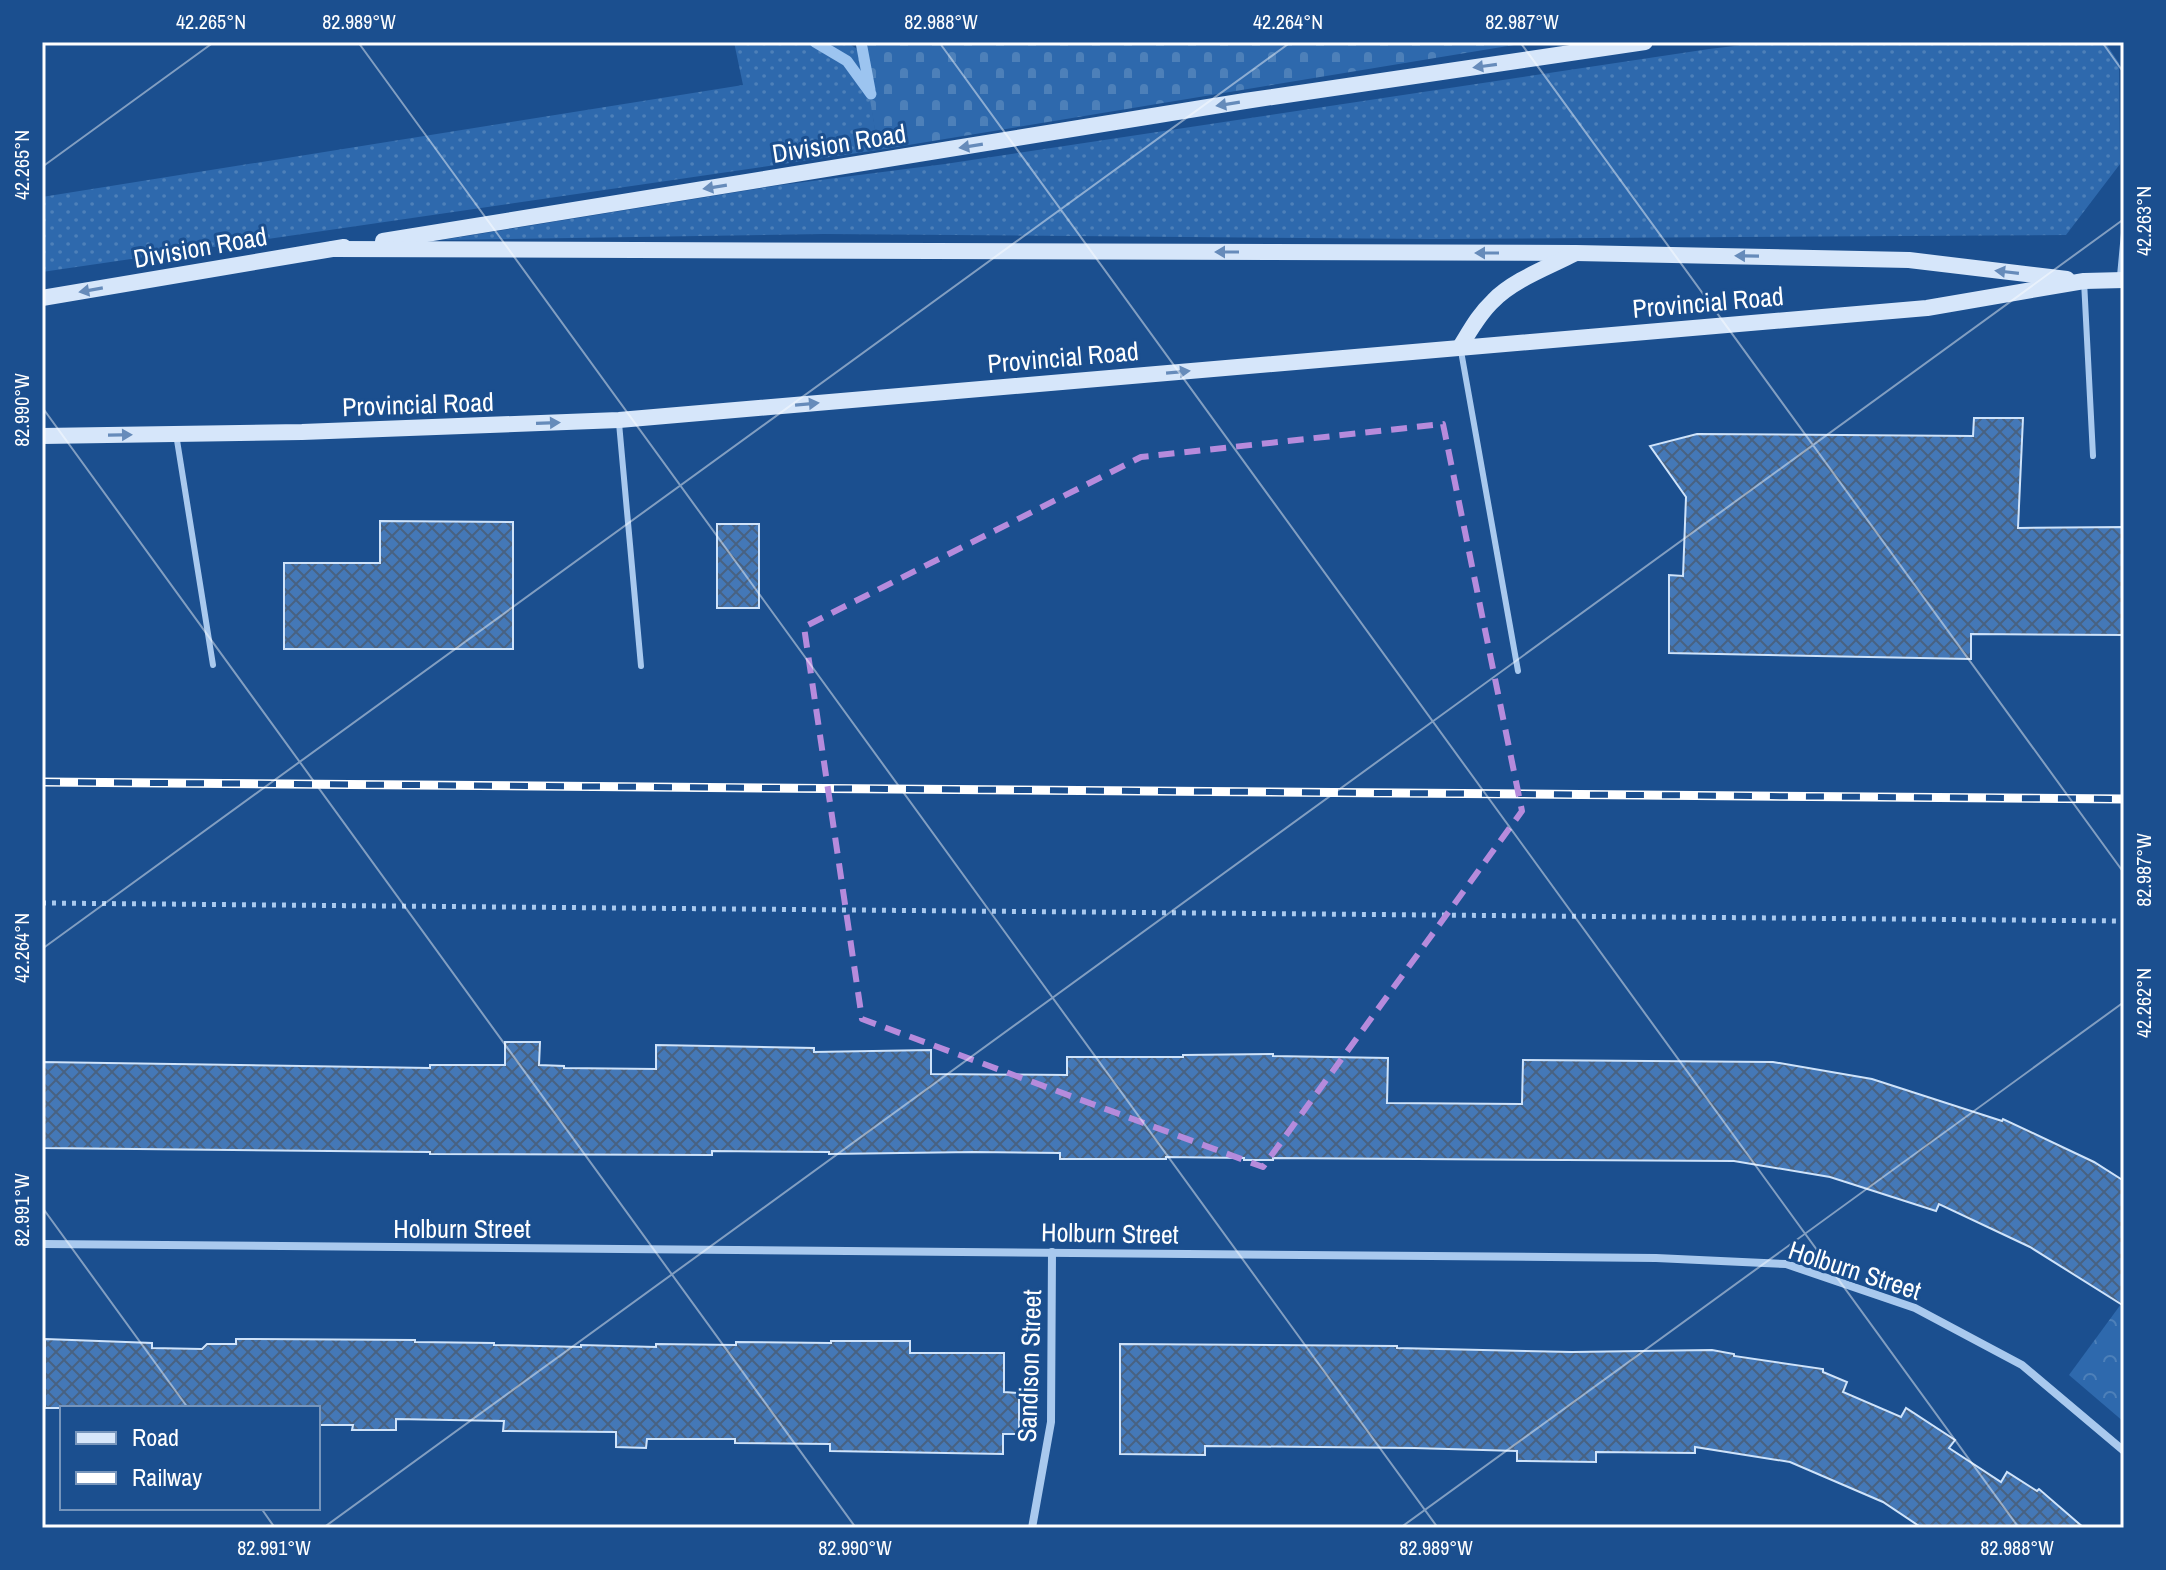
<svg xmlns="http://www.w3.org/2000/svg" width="2166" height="1570" font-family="'Archivo Narrow',sans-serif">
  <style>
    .grass { fill: url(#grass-dots) }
    .forest { fill: url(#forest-crowns) }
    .cemetery { fill: url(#cemetery-stones) }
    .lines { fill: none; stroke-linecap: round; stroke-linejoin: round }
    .stream { stroke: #9cc4f0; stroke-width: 11 }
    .building { fill: url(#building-cross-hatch); stroke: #cfe3fa; stroke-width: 2 }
    .path { stroke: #a9c9ee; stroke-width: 5; stroke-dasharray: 4 6; stroke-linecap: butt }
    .lane { stroke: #a9c9ee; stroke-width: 6 }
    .street { stroke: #a9c9ee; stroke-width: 8 }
    .secondary { stroke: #d6e6fa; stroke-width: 16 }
    .rail-casing { stroke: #fff; stroke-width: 9 }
    .rail { stroke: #1b4f8f; stroke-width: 6; stroke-dasharray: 18; stroke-linecap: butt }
    .oneway { fill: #668bba }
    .marked { fill: none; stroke: #b68bdc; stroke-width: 6; stroke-dasharray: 16 10; stroke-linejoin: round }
    .ticks { fill: none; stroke: #fff; stroke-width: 2; stroke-opacity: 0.45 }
    .labels { text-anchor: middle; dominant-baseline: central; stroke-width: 6; stroke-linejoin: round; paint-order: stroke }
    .street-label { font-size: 26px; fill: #fff; stroke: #1b4f8f }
    .neatline { fill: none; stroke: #fff; stroke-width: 3 }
    .ticks-label { font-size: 20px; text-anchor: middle; fill: #fff }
  </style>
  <defs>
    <pattern id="grass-dots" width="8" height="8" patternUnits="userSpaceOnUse" patternTransform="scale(2)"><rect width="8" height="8" fill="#2e69ad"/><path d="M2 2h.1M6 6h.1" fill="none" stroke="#4d80b9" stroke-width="1.8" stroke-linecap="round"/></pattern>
    <pattern id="forest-crowns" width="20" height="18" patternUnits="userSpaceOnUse" patternTransform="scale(2)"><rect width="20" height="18" fill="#2e69ad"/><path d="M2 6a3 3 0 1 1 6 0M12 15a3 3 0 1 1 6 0" fill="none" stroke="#4d80b9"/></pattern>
    <pattern id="cemetery-stones" width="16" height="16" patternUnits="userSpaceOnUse" patternTransform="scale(2)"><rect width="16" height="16" fill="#2e69ad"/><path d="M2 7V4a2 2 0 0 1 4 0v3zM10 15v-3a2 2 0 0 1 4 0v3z" fill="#4d80b9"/></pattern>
    <pattern id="building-cross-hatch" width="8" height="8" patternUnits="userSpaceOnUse" patternTransform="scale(2)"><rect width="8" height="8" fill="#4478b7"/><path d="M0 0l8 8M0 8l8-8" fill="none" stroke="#486282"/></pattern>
  </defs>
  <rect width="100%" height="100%" fill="#1b4f8f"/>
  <g class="grass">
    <path d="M734,42H847L864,54L878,150L42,272V197L743,85Z"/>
    <path d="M1768,42H2105L2119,63L2120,164L2066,235L1434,239L824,234L442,240L781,185L945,164L1709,49Z"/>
  </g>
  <path class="forest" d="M2124,1300V1422L2069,1375Z"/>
  <path class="cemetery" d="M861,42H1532L878,150Z"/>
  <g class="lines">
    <g class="stream">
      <path d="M815,42L847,61L871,94"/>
      <path d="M861,42L870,90"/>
    </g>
  </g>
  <g class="building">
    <path d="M1974,418H2023L2018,528L2124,527V635L1971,634V659L1669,653V575L1683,576L1686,497L1650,446L1697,434L1973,436Z"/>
    <path d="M380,521L513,522V649H284V563H380Z"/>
    <rect x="717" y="524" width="42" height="84"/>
    <path d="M505,1042H540L539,1065L564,1066V1068L656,1069V1045L814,1048V1052L931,1050V1074L1067,1075V1057H1183V1055L1273,1054V1056L1388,1058L1387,1103L1522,1104L1523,1060L1773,1062L1872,1079L2002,1121L2003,1119L2094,1162L2124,1181V1306L2030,1247L1939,1204L1936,1211L1830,1177L1734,1161L1273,1158V1160H1244V1158L1166,1157V1159H1060V1153L974,1152L829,1154V1152L712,1151V1155L430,1154V1152L42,1148V1062L430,1068V1065H505Z"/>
    <path d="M45,1339L152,1343V1348L202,1349L207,1344H236V1339L415,1340V1342L494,1343V1345L581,1347V1345L656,1347V1344L736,1345V1342L831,1343V1341H910V1353H1004V1392L1019,1393V1434H1003V1454L830,1451V1444L735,1443V1439H647L646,1448L616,1447V1432L503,1431L504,1421L396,1419V1430H352L353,1425H318V1408H45Z"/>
    <path d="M1120,1344L1397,1346V1348L1572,1352L1712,1350L1734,1354V1356L1823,1369V1372L1847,1382L1843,1392L1901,1417L1906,1408L1955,1440L1949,1448L2001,1482L2007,1472L2037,1491L2039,1489L2084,1528H1922L1883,1502L1790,1462L1695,1447V1453L1596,1452V1462L1517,1461V1451L1414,1448L1205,1446V1455L1120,1454Z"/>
  </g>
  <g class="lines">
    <path class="path" d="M42,903L2124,921"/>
    <g class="lane">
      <path d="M2120,276L2124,233"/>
      <path d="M2084,281L2093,456"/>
      <path d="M1461,351L1518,671"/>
      <path d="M619,423L641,666"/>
      <path d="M176,434L213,665"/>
    </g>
    <g class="street">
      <path d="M42,1244L1656,1258L1786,1264L1915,1308L2022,1365L2124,1451"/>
      <path d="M1032,1528L1051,1422L1052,1252"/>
    </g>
    <g class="secondary">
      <path d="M383,241L1245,101L1645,42"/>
      <path d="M333,249L1576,253L1909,260L2067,279"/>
      <path d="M42,298L344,247"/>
      <path d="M1460,347C1470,331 1479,314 1493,301C1513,280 1549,267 1574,254"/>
      <path d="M42,436L302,432L619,420L1927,308L2084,281L2124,280"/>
    </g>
    <defs>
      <path id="rail" d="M42,782L2124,799"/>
    </defs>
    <use href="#rail" class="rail-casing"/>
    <use href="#rail" class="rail"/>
  </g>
  <defs><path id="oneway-solid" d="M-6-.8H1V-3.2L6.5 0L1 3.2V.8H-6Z" transform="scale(2)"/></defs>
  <g class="oneway">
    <use href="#oneway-solid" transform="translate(1485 66) rotate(172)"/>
    <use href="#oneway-solid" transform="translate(1228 104) rotate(171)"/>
    <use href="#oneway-solid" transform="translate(971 146) rotate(171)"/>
    <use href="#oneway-solid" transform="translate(715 187) rotate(171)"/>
    <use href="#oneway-solid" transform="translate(1227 252) rotate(-180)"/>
    <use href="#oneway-solid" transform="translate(1487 253) rotate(-180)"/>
    <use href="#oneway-solid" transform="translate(1747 256) rotate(-179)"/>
    <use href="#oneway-solid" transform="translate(2007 272) rotate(-173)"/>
    <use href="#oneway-solid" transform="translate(91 290) rotate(170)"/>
    <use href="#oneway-solid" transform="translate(1178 372) rotate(-5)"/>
    <use href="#oneway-solid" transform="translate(807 404) rotate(-5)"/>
    <use href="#oneway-solid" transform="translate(548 423) rotate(-2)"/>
    <use href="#oneway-solid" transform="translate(120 435) rotate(-1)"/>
  </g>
  <path class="marked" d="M1443,424L1522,811L1263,1167L862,1019L804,627L1141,457Z"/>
  <path class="ticks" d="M358,42L1438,1528M939,42L2019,1528M1520,42L2124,873M2102,42L2124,73M42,167L214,42M42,407L856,1528M42,949L1291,42M42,1207L188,1408M261,1508L275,1528M323,1528L2124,219M1400,1528L2124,1002"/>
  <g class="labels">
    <g class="street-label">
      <text transform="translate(839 143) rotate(-9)">Division Road</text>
      <text transform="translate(200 247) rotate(-10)">Division Road</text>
      <text transform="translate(1708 302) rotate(-5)">Provincial Road</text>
      <text transform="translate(1063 357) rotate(-5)">Provincial Road</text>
      <text transform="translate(418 404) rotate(-2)">Provincial Road</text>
      <text x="462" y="1228">Holburn Street</text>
      <text transform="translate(1110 1233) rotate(1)">Holburn Street</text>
      <text transform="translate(1855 1270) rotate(18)">Holburn Street</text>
      <text transform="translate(1029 1366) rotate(-88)">Sandison Street</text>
    </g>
  </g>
  <rect width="2166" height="1570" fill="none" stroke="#1b4f8f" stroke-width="88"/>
  <rect x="60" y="1406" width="260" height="104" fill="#1b4f8f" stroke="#7695bc" stroke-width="2"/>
  <rect x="76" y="1432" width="40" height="12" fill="#d6e6fa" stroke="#7695bc" stroke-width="2"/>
  <text x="132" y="1446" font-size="24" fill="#ffffff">Road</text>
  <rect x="76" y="1472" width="40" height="12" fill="#ffffff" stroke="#7695bc" stroke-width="2"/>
  <text x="132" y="1486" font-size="24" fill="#ffffff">Railway</text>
  <rect x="44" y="44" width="2078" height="1482" class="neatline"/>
  <g class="ticks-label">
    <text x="211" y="29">42.265°N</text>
    <text x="359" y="29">82.989°W</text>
    <text x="941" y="29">82.988°W</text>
    <text x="1288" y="29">42.264°N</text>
    <text x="1522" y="29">82.987°W</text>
    <text transform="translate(22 165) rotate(-90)" y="7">42.265°N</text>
    <text transform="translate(2144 221) rotate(-90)" y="7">42.263°N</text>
    <text transform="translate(22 410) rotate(-90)" y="7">82.990°W</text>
    <text transform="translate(2144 870) rotate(-90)" y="7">82.987°W</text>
    <text transform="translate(22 948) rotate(-90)" y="7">42.264°N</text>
    <text transform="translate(2144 1003) rotate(-90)" y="7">42.262°N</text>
    <text transform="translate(22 1210) rotate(-90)" y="7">82.991°W</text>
    <text x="274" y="1555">82.991°W</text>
    <text x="855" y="1555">82.990°W</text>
    <text x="1436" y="1555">82.989°W</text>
    <text x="2017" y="1555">82.988°W</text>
  </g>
</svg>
